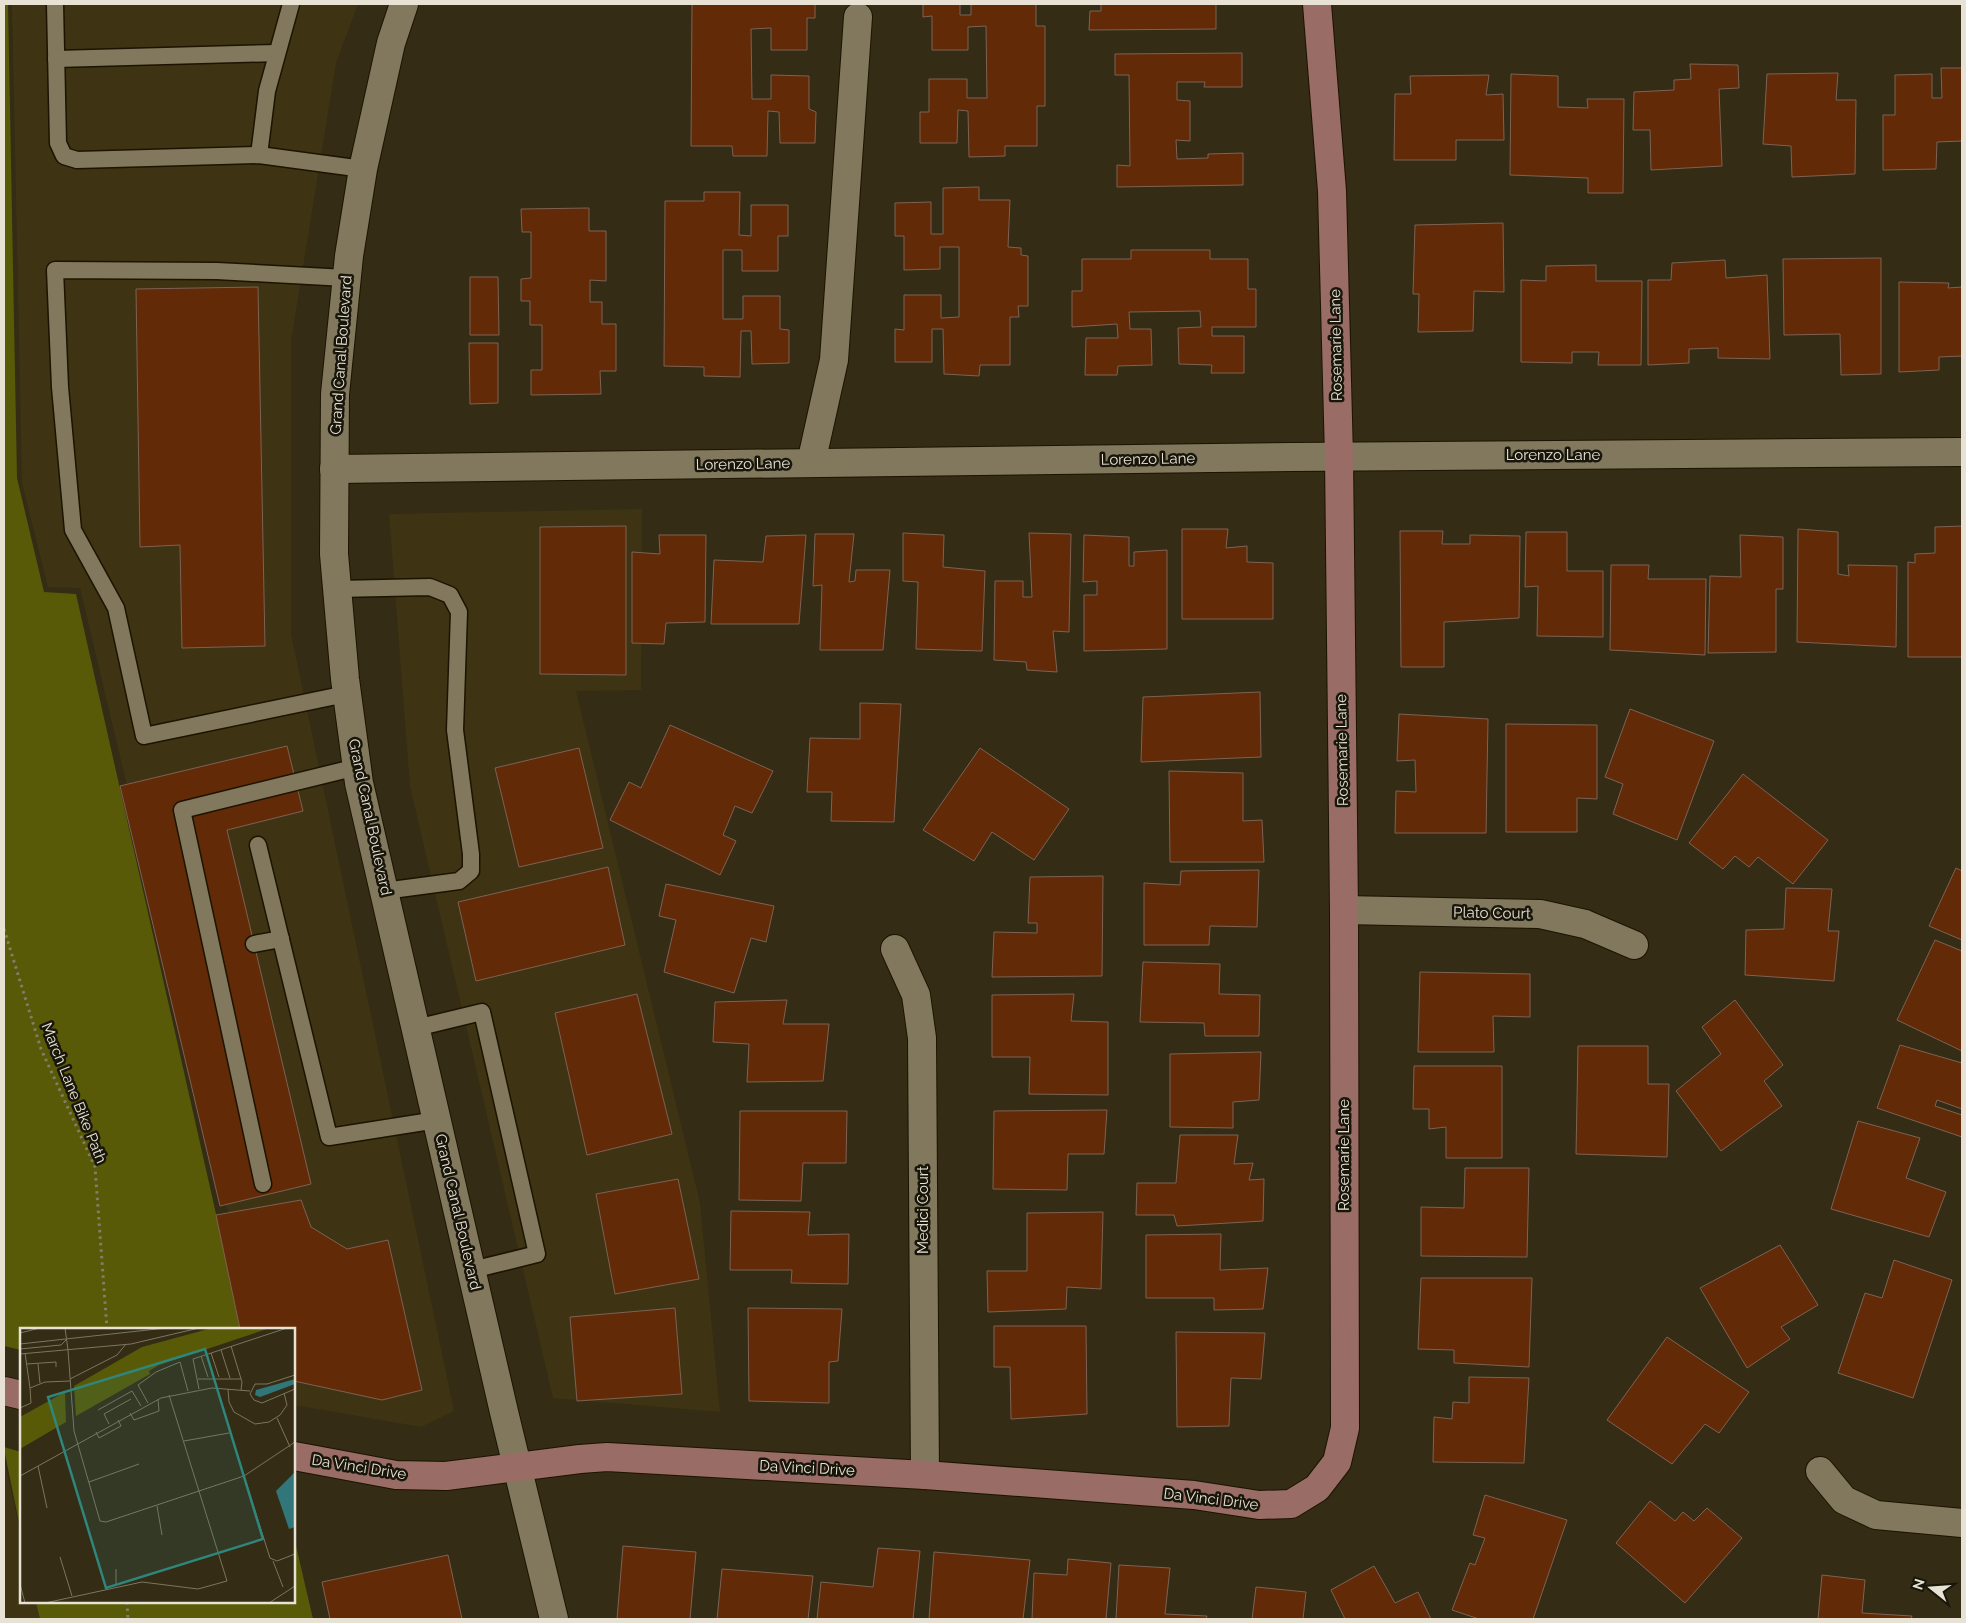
<svg xmlns="http://www.w3.org/2000/svg" width="1966" height="1623" font-family="Raleway,sans-serif">
  <style>
    .built { fill: #3e3413 }
    .green { fill: #585a08 }
    .building { fill: #622a06; stroke: #7d6255 }
    .lines { fill: none; stroke-linecap: round; stroke-linejoin: round }
    .lane-casing { stroke: #1c1400; stroke-width: 19 }
    .street-casing { stroke: #1c1400; stroke-width: 30 }
    .secondary-casing { stroke: #1c1400; stroke-width: 30 }
    .path { stroke: #847d69; stroke-width: 3; stroke-dasharray: 2.5 4; stroke-linecap: butt }
    .lane { stroke: #81785d; stroke-width: 16 }
    .street { stroke: #81785d; stroke-width: 28 }
    .secondary { stroke: #9a6c66; stroke-width: 28 }
    .labels { text-anchor: middle; dominant-baseline: central; stroke-width: 5; stroke-linejoin: round; paint-order: stroke }
    .street-label { font-size: 15px; fill: #e7e2d3; stroke: #18150a }
    .inset-road { fill: none; stroke: #7c7560; stroke-width: 1 }
    .view { fill: #2f867d; fill-opacity: 0.15; stroke: #2f867d; stroke-width: 2.5 }
    .inset-edge { fill: none; stroke: #e7e2d3; stroke-width: 2.5 }
  </style>
  <rect width="100%" height="100%" fill="#342c14"/>
  <g class="built">
    <path d="M12,4H358L336,63L291,341V634L454,1411L421,1427L294,1405V1329H256L80,588L48,587L22,483Z"/>
    <path d="M642,509L641,690L576,691L700,1203L720,1412L553,1398L410,786L389,514Z"/>
    <path d="M4,1459L21,1535V1602H37L41,1619H4Z"/>
  </g>
  <g class="green">
    <path d="M4,4H8L17,478L44,592L76,594L242,1329H21V1350L4,1346Z"/>
    <path d="M4,1447L21,1452V1532L4,1449Z"/>
    <path d="M294,1537L313,1619H40L36,1602H294Z"/>
  </g>
  <g class="building">
    <path d="M692,4H815V18H807V50H771V28L751,29L752,99H771V75L809,76V109L816,112L815,143H780L779,112L768,111L767,156H733L732,146H691Z"/>
    <path d="M923,4H960V15H971V4H1036V26H1045V106H1037V146H1005V156L969,157L968,111L958,110L957,143H920V112H929V79H967V98H987L986,26L968,27V50H932V16L923,17Z"/>
    <path d="M1101,4H1216V29L1089,30L1090,11H1101Z"/>
    <path d="M1242,53V87H1204L1205,82H1177V100L1190,101V141L1176,140L1177,159L1208,158V154L1243,153V185L1117,187V165L1130,166L1129,75H1115V54Z"/>
    <path d="M1690,64L1738,65L1739,88L1719,89L1722,166L1651,170L1650,130H1633L1634,92L1674,90V80L1691,79Z"/>
    <path d="M1941,68H1962V141L1937,142L1936,169L1883,170V115H1895V75L1932,74V98H1942Z"/>
    <path d="M1838,73L1836,100H1856L1855,174L1792,177L1791,146L1763,144L1767,74Z"/>
    <path d="M1511,74L1558,76V107L1588,108L1587,99H1624L1623,193H1588V178L1510,175Z"/>
    <path d="M1489,75L1486,95L1503,94L1504,140H1456V160H1394L1395,94H1411L1410,76Z"/>
    <path d="M979,187V200H1010L1008,247L1021,248V255L1028,256V306H1018L1019,317H1010V365H980L979,376L944,374L943,329H932V362H895V329L904,330V295H941V318L959,317V247H940V269L904,270V236H895V203L931,202V234H943V188Z"/>
    <path d="M704,192H740L739,235L751,236V205H788V236H778V271H742V250H723V319H743V296H780V329L789,330V363L752,364L751,331H741L740,377L704,376V367L664,366L665,201H704Z"/>
    <path d="M589,208V231H606V281L590,280V302H602V324H616V371H600L601,394L531,395V370H542V325H530V301H521V279L531,278V232H522L521,209Z"/>
    <path d="M1503,223L1504,292L1474,291L1473,331L1418,332L1419,294H1413L1415,225Z"/>
    <path d="M1131,250H1210V259H1248V289H1256V327H1212V336H1244V373H1211L1212,365L1179,364L1178,328L1201,327L1200,311L1129,312L1130,329H1151L1152,365L1118,366L1117,375H1085L1086,338H1118L1117,324L1072,327V291H1082V259H1131Z"/>
    <path d="M1881,258V374L1841,375L1840,334L1784,335L1783,259Z"/>
    <path d="M1725,260L1726,278L1767,275L1770,359L1718,358V348L1689,349V363L1648,365V280H1671L1672,263Z"/>
    <path d="M1596,265V281H1642L1641,365H1598L1599,352H1572V363L1521,362V280L1546,281V266Z"/>
    <path d="M470,277H498L499,335H470Z"/>
    <path d="M1899,282L1949,283L1948,288L1962,287V356L1939,357V370L1899,372Z"/>
    <path d="M258,287L265,646L182,648L180,545L140,547L136,289Z"/>
    <path d="M469,343H498V403L470,404Z"/>
    <path d="M626,526V675L540,674V527Z"/>
    <path d="M1962,526V657H1908V562L1915,563V554L1935,553V527Z"/>
    <path d="M1182,529H1228L1226,548L1247,546V562L1273,563V619H1182Z"/>
    <path d="M1798,529L1838,532V574L1849,576L1848,565L1897,566L1896,647L1797,642Z"/>
    <path d="M1400,531H1443L1442,544H1470V535L1520,536L1519,618L1444,622V667H1401Z"/>
    <path d="M1526,532H1567V571H1603V637L1537,636L1538,586L1525,587Z"/>
    <path d="M903,533L944,535L943,567L985,571L982,651L916,649L918,582L903,581Z"/>
    <path d="M1029,533L1071,534L1069,632L1053,631L1057,672L1027,670L1026,662L994,660L995,581H1023V597H1032Z"/>
    <path d="M815,534H854L849,582L855,581L856,570H890L883,650H820L822,585L813,586Z"/>
    <path d="M659,535H706L705,622L666,623L664,644L632,643V552L660,554Z"/>
    <path d="M806,535L799,624H711L714,560L763,562L766,536Z"/>
    <path d="M1084,535L1129,537V566H1134V552L1167,550V649L1084,651V595H1097V581L1083,582Z"/>
    <path d="M1740,535L1783,537V589H1776V652L1708,653L1710,576L1741,577Z"/>
    <path d="M1611,565H1649L1648,579H1706L1705,655L1610,650Z"/>
    <path d="M1260,692L1261,757L1141,762L1143,697Z"/>
    <path d="M860,703L901,704L894,822L831,821L832,792H807L810,738L860,739Z"/>
    <path d="M1630,709L1714,741L1677,840L1613,814L1623,784L1605,777Z"/>
    <path d="M1399,714L1488,719L1486,833H1395L1396,791L1416,792L1415,760L1397,761Z"/>
    <path d="M1506,724L1597,725V799L1577,798V832H1506Z"/>
    <path d="M670,725L773,771L752,813L735,806L723,835L736,841L720,875L610,820L629,782L641,788Z"/>
    <path d="M287,746L303,811L227,830L311,1184L220,1206L120,786Z"/>
    <path d="M579,748L603,848L519,867L495,768Z"/>
    <path d="M980,748L1069,809L1034,860L992,832L974,861L923,830Z"/>
    <path d="M1169,771L1243,773V821L1262,820L1264,862H1170Z"/>
    <path d="M1743,774L1828,840L1793,884L1758,857L1749,867L1735,856L1723,869L1689,843Z"/>
    <path d="M608,867L625,945L476,981L458,902Z"/>
    <path d="M1956,868L1962,871V940L1929,926Z"/>
    <path d="M1259,870L1257,927L1210,926L1209,945H1144V883L1180,885L1181,871Z"/>
    <path d="M1103,876L1102,976L992,977L994,932L1037,933V923H1028L1030,877Z"/>
    <path d="M666,884L774,906L766,942L751,938L734,993L664,972L676,920L659,916Z"/>
    <path d="M1786,888L1832,889L1828,931H1839L1834,981L1745,975L1746,930L1784,929Z"/>
    <path d="M1935,940L1962,951V1051L1897,1020Z"/>
    <path d="M1143,962L1220,964L1219,994L1260,995L1259,1036H1205L1204,1023L1140,1022Z"/>
    <path d="M1420,972L1530,974V1017L1493,1016L1494,1052H1418Z"/>
    <path d="M637,994L672,1134L587,1155L555,1013Z"/>
    <path d="M1074,994L1071,1021L1108,1022V1095L1029,1094L1030,1057H992V995Z"/>
    <path d="M787,1000L783,1024H829L823,1081L747,1082L749,1044L713,1042L715,1002Z"/>
    <path d="M1735,1000L1783,1065L1764,1081L1782,1106L1721,1151L1676,1091L1721,1054L1702,1027Z"/>
    <path d="M1900,1045L1962,1063V1109L1937,1100L1935,1106L1962,1115V1137L1877,1108Z"/>
    <path d="M1578,1046H1648V1084H1669L1667,1157L1576,1154Z"/>
    <path d="M1261,1052L1259,1100L1233,1102V1128L1170,1127V1054Z"/>
    <path d="M1414,1066H1502V1158H1446V1127L1429,1129V1109H1413Z"/>
    <path d="M1107,1110L1104,1154H1068L1067,1190L993,1189L994,1111Z"/>
    <path d="M740,1111H847L846,1163H803L801,1201L739,1200Z"/>
    <path d="M1858,1121L1920,1138L1906,1178L1946,1192L1929,1237L1831,1209Z"/>
    <path d="M1180,1135H1238L1234,1164L1253,1163L1249,1180L1264,1179L1263,1221L1177,1226L1174,1215H1136L1137,1183H1176Z"/>
    <path d="M1465,1168H1529L1527,1257L1421,1256V1207L1464,1208Z"/>
    <path d="M678,1179L699,1279L615,1294L596,1194Z"/>
    <path d="M301,1200L311,1227L347,1249L388,1240L422,1390L382,1400L294,1381V1329H240L216,1215Z"/>
    <path d="M731,1211L810,1212L808,1235L849,1234L848,1284L791,1283L792,1270H730Z"/>
    <path d="M1103,1212L1101,1289L1067,1287L1066,1309L988,1312L987,1271H1027V1213Z"/>
    <path d="M1221,1234L1220,1270L1268,1268L1263,1309L1214,1310V1298H1146V1235Z"/>
    <path d="M1780,1245L1818,1305L1781,1327L1790,1339L1747,1368L1700,1288Z"/>
    <path d="M1894,1260L1952,1280L1913,1398L1838,1373L1865,1293L1882,1298Z"/>
    <path d="M1421,1278H1532L1529,1367L1454,1363V1350L1418,1349Z"/>
    <path d="M675,1308L682,1394L577,1401L570,1317Z"/>
    <path d="M748,1308L842,1309L838,1361L829,1362V1403L749,1401Z"/>
    <path d="M994,1326H1086L1087,1414L1011,1419L1010,1367H994Z"/>
    <path d="M1176,1332L1265,1333L1261,1379L1231,1378L1229,1426L1177,1427Z"/>
    <path d="M1667,1337L1749,1392L1719,1433L1705,1424L1672,1464L1607,1420Z"/>
    <path d="M1469,1377L1529,1378L1524,1463L1433,1462L1434,1417L1452,1419L1453,1402L1469,1403Z"/>
    <path d="M1485,1495L1567,1520L1533,1619H1479L1452,1610L1470,1563L1475,1565L1485,1538L1473,1535Z"/>
    <path d="M1650,1501L1675,1521L1683,1512L1694,1521L1707,1508L1742,1538L1685,1603L1616,1543Z"/>
    <path d="M623,1546L696,1552L690,1619H617Z"/>
    <path d="M878,1548L920,1551L913,1619H817L821,1582L873,1587Z"/>
    <path d="M934,1552L1030,1560L1023,1619H929Z"/>
    <path d="M448,1555L462,1619H330L322,1582Z"/>
    <path d="M1068,1559L1111,1563L1106,1619H1032L1034,1573L1067,1575Z"/>
    <path d="M1119,1565L1170,1568L1165,1614L1207,1616L1206,1619H1116Z"/>
    <path d="M1374,1566L1395,1603L1418,1592L1431,1619H1345L1331,1590Z"/>
    <path d="M722,1569L813,1576L808,1619H717Z"/>
    <path d="M1822,1575L1865,1580L1862,1613L1912,1616L1911,1619H1818Z"/>
    <path d="M1256,1587L1306,1592L1303,1619H1252Z"/>
  </g>
  <g class="lines">
    <defs>
      <g id="lane">
        <path d="M55,4L58,143L64,156L77,160L259,155L363,169"/>
        <path d="M56,59L277,53"/>
        <path d="M259,155L267,91L291,4"/>
        <path d="M346,278L217,271L55,270L60,387L73,530L116,608L144,736L346,694"/>
        <path d="M337,589L430,587L450,595L459,612L455,730L471,854V871L459,881L384,891"/>
        <path d="M258,845L329,1137L437,1120"/>
        <path d="M254,944L281,939"/>
        <path d="M416,1028L482,1012L537,1254L472,1270"/>
        <path d="M263,1184L182,810L357,767"/>
      </g>
      <g id="street">
        <path d="M404,4L391,43L363,169L349,256L335,394L334,554L345,679L359,783L504,1412L554,1619"/>
        <path d="M811,463L834,360L858,17"/>
        <path d="M334,469L1292,457L1962,452"/>
        <path d="M1344,910L1540,914L1585,924L1634,945"/>
        <path d="M895,949L916,995L922,1038L925,1475"/>
        <path d="M1820,1471L1844,1500L1876,1515L1962,1523"/>
      </g>
      <g id="secondary">
        <path d="M4,1391L21,1395"/>
        <path d="M294,1456L396,1475L446,1476L580,1459L607,1457L925,1475L1194,1495L1259,1505L1291,1504L1317,1488L1337,1462L1345,1428L1344,910L1339,457L1332,191L1317,4"/>
      </g>
    </defs>
    <use href="#lane" class="lane-casing"/>
    <use href="#street" class="street-casing"/>
    <use href="#secondary" class="secondary-casing"/>
    <g class="path">
      <path d="M4,929L41,1049L95,1167L107,1329"/>
      <path d="M127,1602L128,1619"/>
    </g>
    <use href="#lane" class="lane"/>
    <use href="#street" class="street"/>
    <use href="#secondary" class="secondary"/>
  </g>
  <g class="labels">
    <g class="street-label">
      <text transform="translate(1336 345) rotate(-91)">Rosemarie Lane</text>
      <text transform="translate(341 355) rotate(-86)">Grand Canal Boulevard</text>
      <text x="1553" y="455">Lorenzo Lane</text>
      <text transform="translate(1148 459) rotate(-1)">Lorenzo Lane</text>
      <text transform="translate(743 464) rotate(-1)">Lorenzo Lane</text>
      <text transform="translate(1342 750) rotate(-91)">Rosemarie Lane</text>
      <text transform="translate(370 817) rotate(78)">Grand Canal Boulevard</text>
      <text transform="translate(1492 913) rotate(1)">Plato Court</text>
      <text transform="translate(74 1093) rotate(68)">March Lane Bike Path</text>
      <text transform="translate(1344 1155) rotate(-90)">Rosemarie Lane</text>
      <text transform="translate(923 1210) rotate(-90)">Medici Court</text>
      <text transform="translate(458 1212) rotate(77)">Grand Canal Boulevard</text>
      <text transform="translate(359 1467) rotate(9)">Da Vinci Drive</text>
      <text transform="translate(807 1468) rotate(3)">Da Vinci Drive</text>
      <text transform="translate(1211 1499) rotate(7)">Da Vinci Drive</text>
    </g>
  </g>
  <g transform="translate(20 1328)">
    <rect width="275" height="275" fill="#342c14"/>
    <path d="M192,0H250L139,37L129,43L130,46L56,88L54,58L122,19ZM45,64L46,94L0,121V89Z" fill="#585a08"/>
    <path d="M275,51V56L240,69L235,67L236,62ZM275,144V199L269,201L256,163Z" fill="#317679"/>
    <path class="inset-road" d="M45,0L48,22M0,5L20,0M0,16L146,0M211,18L222,54L221,62M0,21L41,17L46,12M48,22L54,103L80,193L86,194L224,148L275,114M201,22L210,50M5,25L10,60L25,54L50,53M191,25L199,49M0,26L111,16L179,0M181,28L188,49M7,36L36,34V39M18,36L20,55M275,47L247,56H235L230,66L234,72L242,75L275,61M50,51L97,27L106,16M178,51H221M179,61L173,31L267,0M208,61L209,74L214,84L235,96L249,94L260,87L267,77L264,65M128,75L118,57L136,44L160,34L168,63M0,80L11,75L10,60M78,82L112,63L121,78M110,85L114,92L139,83L138,71M257,90L270,119M89,96L84,86L111,71M76,104L79,110L101,98L98,92M164,113L209,105M18,138L27,180M0,148L141,70L192,60L230,63M224,148L250,230L257,233L275,226M69,154L119,136M137,178L142,207M40,229L52,268M253,233L263,259M0,256L5,275M96,258V241M25,275L122,254L178,261L207,253L149,67M249,275L275,258"/>
    <path class="view" d="M185,21L243,211L86,260L28,69Z"/>
    <rect width="275" height="275" class="inset-edge"/>
  </g>
  <rect width="1966" height="1623" fill="none" stroke="#e7e2d3" stroke-width="10"/>
  <g transform="translate(1931 1588) rotate(287)" stroke="#18150a" stroke-width="4" paint-order="stroke">
  <path d="M0-4L9 19L0 12L-9 19Z" fill="#e7e2d3"/>
  <text y="-8" font-size="14" font-weight="bold" text-anchor="middle" fill="#e7e2d3">N</text>
  </g>
</svg>
